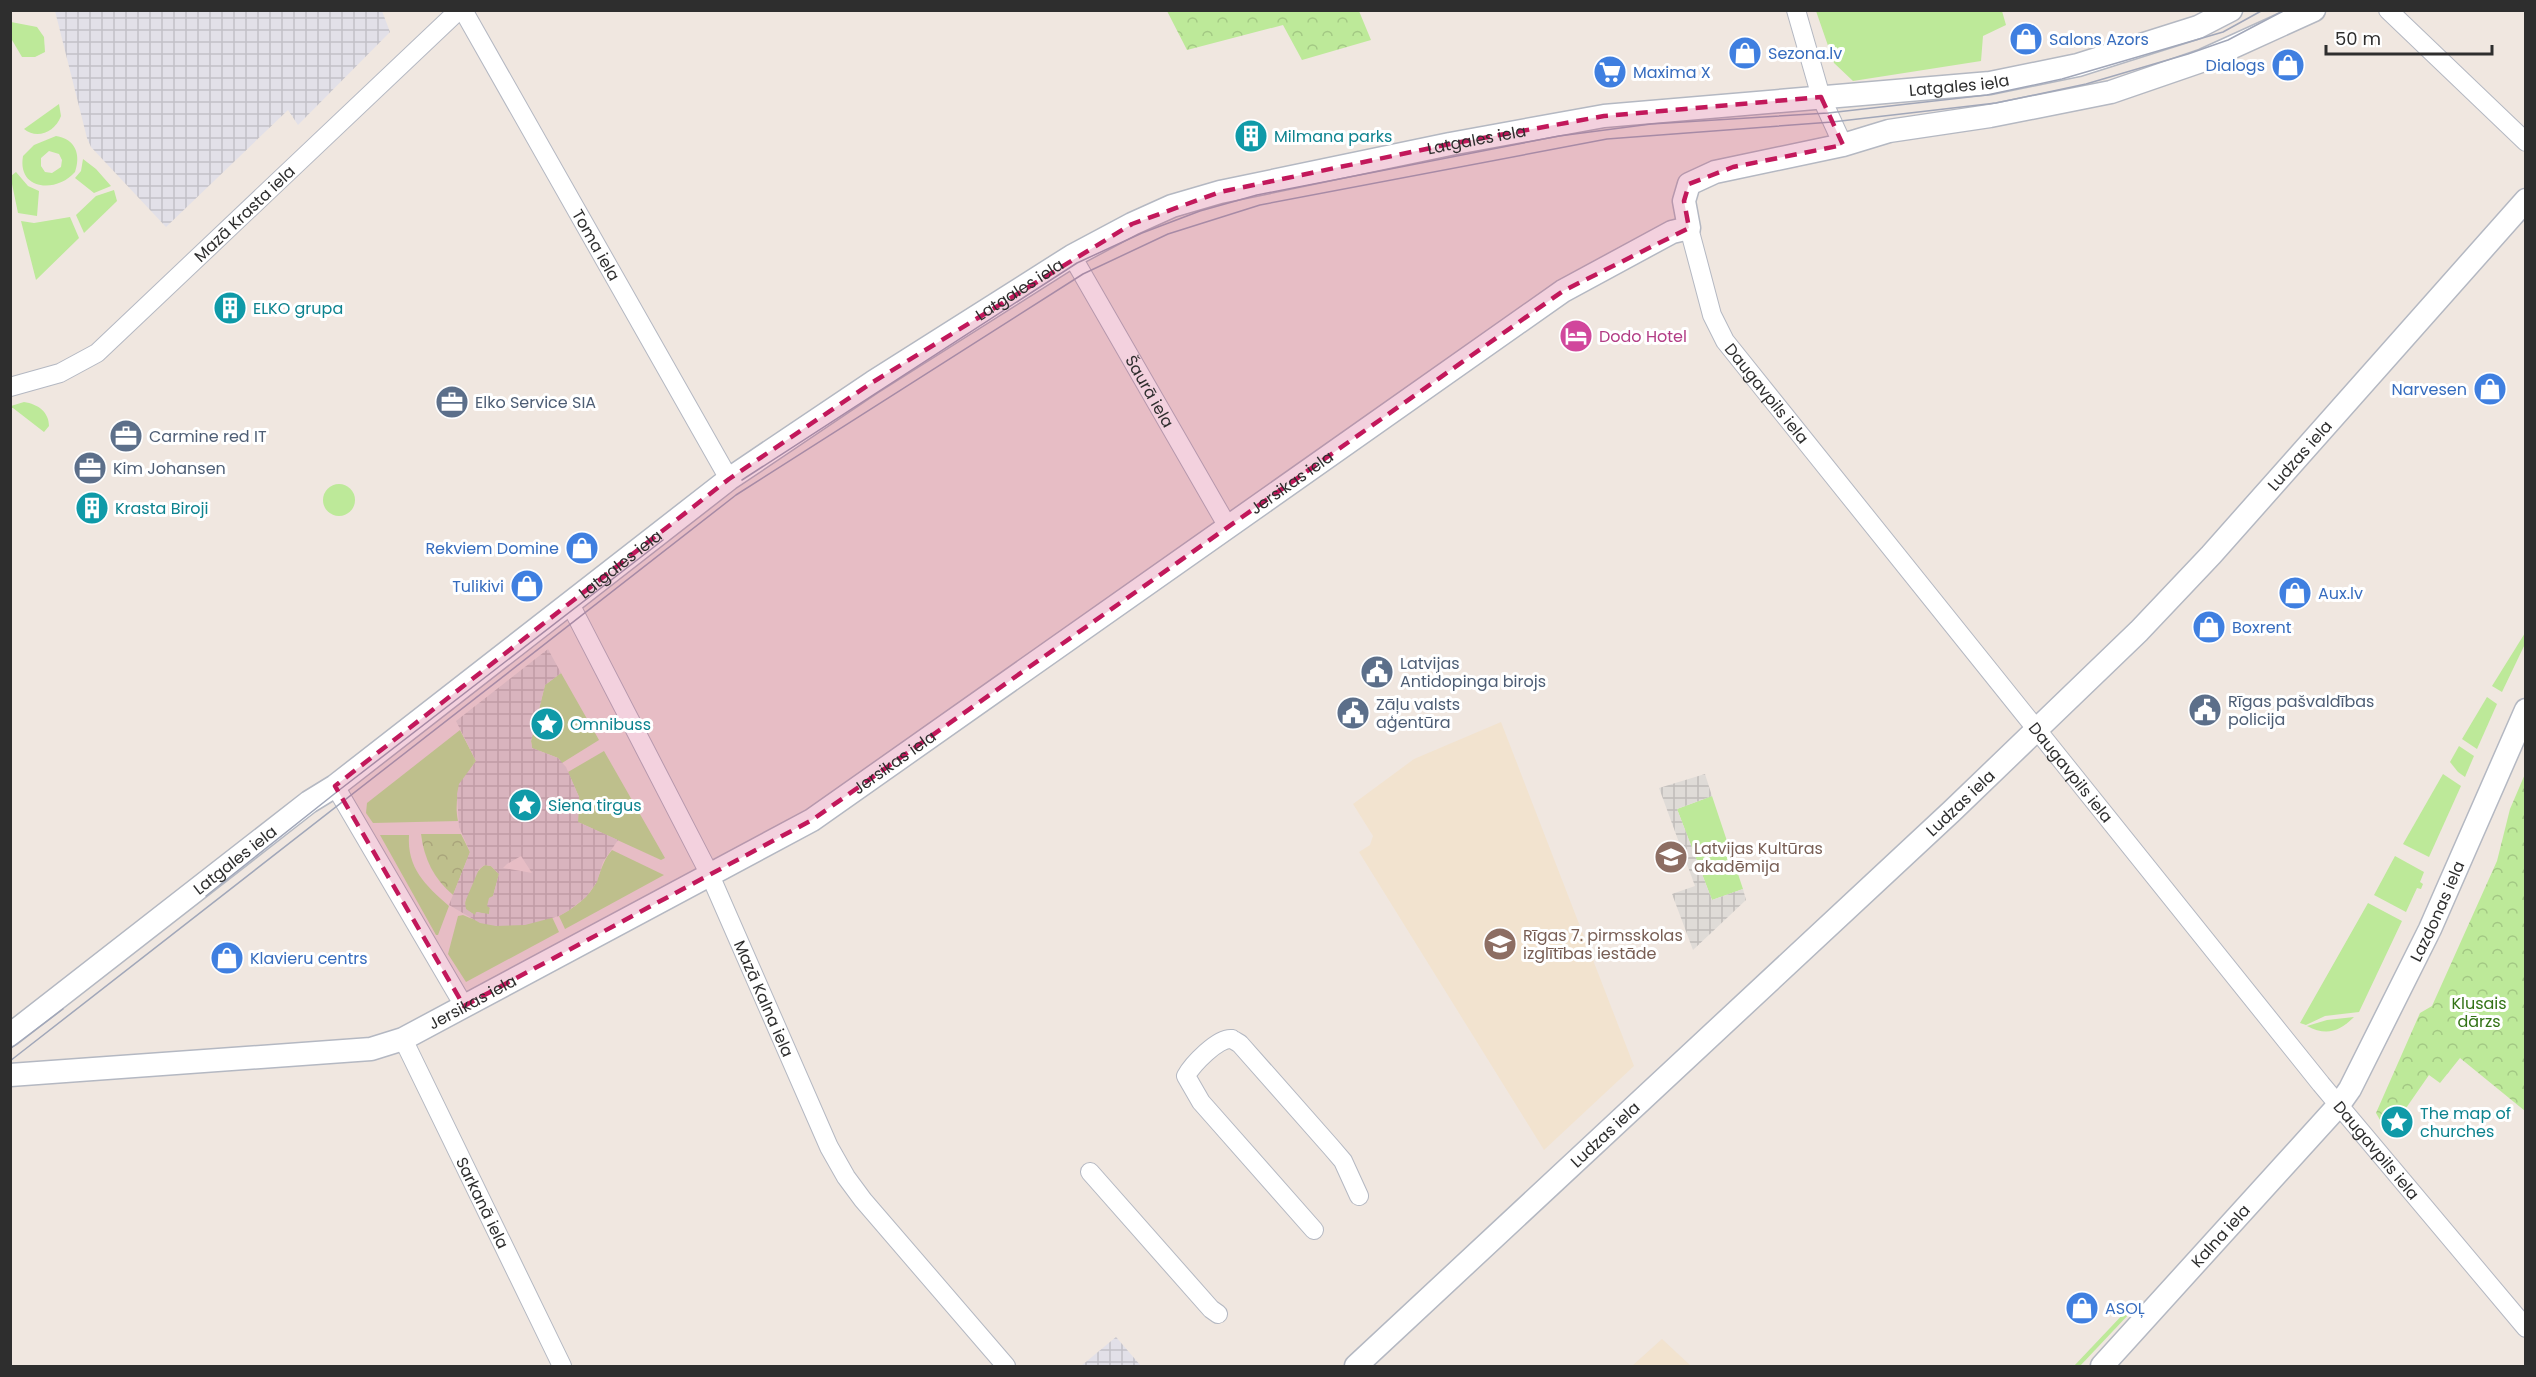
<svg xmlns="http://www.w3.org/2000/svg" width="2536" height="1377" font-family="Poppins,sans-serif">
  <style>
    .industrial { fill: url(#industrial-grid) }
    .education { fill: #f2e3cf }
    .grass { fill: #bde999; fill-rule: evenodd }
    .forest { fill: url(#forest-crowns) }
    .plaza { fill: url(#plaza-grid); fill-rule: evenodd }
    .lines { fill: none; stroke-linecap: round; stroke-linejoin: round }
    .minor-casing { stroke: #b4b8c2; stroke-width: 20 }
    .tertiary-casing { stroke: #b4b8c2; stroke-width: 25 }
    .minor { stroke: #fff; stroke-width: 18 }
    .tertiary { stroke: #fff; stroke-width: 22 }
    .tram { stroke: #a1a7b9; stroke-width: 1.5 }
    .marked { fill: #c2185b; fill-opacity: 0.2; stroke: #c2185b; stroke-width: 4.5; stroke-dasharray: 12 8; stroke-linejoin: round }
    .labels { text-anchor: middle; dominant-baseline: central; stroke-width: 6; stroke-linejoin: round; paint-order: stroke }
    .shop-label { font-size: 16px; fill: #366cbe; stroke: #fff; text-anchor: start }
    .street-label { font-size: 16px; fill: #2e2e2e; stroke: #fff }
    .culture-label { font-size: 16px; fill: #0d838f; stroke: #fff; text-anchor: start }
    .hotel-label { font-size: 16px; fill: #b23c85; stroke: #fff; text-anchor: start }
    .service-label { font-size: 16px; fill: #4e5e75; stroke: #fff; text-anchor: start }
    .education-label { font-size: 16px; fill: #785e54; stroke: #fff; text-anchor: start }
    .park-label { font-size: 16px; fill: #337316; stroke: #fff }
  </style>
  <defs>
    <pattern id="industrial-grid" width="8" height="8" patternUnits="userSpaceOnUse" patternTransform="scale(1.5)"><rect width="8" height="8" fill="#e2e0e8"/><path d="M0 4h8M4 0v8" fill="none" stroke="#c2c0c7"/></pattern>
    <pattern id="forest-crowns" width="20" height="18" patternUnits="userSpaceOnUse" patternTransform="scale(1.5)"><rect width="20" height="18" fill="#bde999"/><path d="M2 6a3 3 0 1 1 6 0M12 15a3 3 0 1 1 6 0" fill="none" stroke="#a3c884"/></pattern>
    <pattern id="plaza-grid" width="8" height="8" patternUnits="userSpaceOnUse" patternTransform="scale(1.5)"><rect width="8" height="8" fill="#dfdbd7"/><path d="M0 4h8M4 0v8" fill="none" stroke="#c0bcb9"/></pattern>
  </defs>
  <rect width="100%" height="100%" fill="#f0e7e0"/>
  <g class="industrial">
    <path d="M55,11H382L390,32L298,125L288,110L166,227L91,147L87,138Z"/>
    <path d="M1116,1337L1141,1366H1081Z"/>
  </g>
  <g class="education">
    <path d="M1501,722L1634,1066L1544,1150L1359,852L1370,845L1373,836L1353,804L1414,759Z"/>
    <path d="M1662,1339L1691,1366H1632Z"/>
  </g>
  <g class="grass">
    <path d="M1816,11H2002L2006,25L1983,36L1981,61L1853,81L1834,63Z"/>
    <path d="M11,22L37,27L44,37L45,52L35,57H22L12,40Z"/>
    <path d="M59,104L61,116C55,132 37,140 24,129Z"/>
    <path d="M56,136C76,139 81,155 75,172C57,193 17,191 23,156L34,145ZM49,151L59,154L62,160L61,167L52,173L45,172L41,166V158Z"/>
    <path d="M83,159L96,169L111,186L94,193L75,178L81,171Z"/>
    <path d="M16,172L28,186L39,191L37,216L18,213L11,179V176Z"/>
    <path d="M114,190L117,201L84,233L76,215L96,196Z"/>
    <path d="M70,217L79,238L36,280L21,221L34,223Z"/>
    <path d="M24,402C38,404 49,412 49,426L44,432L13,408H11V406Z"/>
    <circle cx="339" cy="500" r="16"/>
    <path d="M2525,633V644L2502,692L2492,686Z"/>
    <path d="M561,673L599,740L562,763L558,758L532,748L531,741L545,685Z"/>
    <path d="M2487,697L2497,704L2477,749L2462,739Z"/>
    <path d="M460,730L476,761C462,781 453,796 458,821L373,823L366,813L367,803Z"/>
    <path d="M2459,746L2474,756L2465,777L2458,772L2450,762Z"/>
    <path d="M604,751L665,858L661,860L578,822L579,797L568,772Z"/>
    <path d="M2443,774L2461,786L2429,857L2403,844Z"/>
    <path d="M1712,796L1743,889L1712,900L1677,809Z"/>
    <path d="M380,835H409C407,868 425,885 449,906L438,935H436Z"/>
    <path d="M612,850L664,875L565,929L559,916C574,908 591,896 597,880C602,868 604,859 612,850Z"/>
    <path d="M2395,856L2424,872L2420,882L2423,884L2421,889L2417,888L2406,912L2374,895Z"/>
    <path d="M485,865L491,866L499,874L493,896L488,906L490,907L489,915L477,912L476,916L465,909C464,896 474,871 485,865Z"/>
    <path d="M2368,903L2402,921L2359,1012L2325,1016L2306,1025L2300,1023Z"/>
    <path d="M463,915C496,930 518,926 552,917L559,932L466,982L448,954L458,916Z"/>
    <path d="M2354,1017C2339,1032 2326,1036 2307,1026L2327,1020Z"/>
    <path d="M2127,1310L2130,1313L2080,1366H2074Z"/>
  </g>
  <g class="forest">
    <path d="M1167,11H1359L1371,40L1302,60L1283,25L1187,50Z"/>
    <path d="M2525,774V1111L2460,1058L2440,1083L2429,1075L2388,1134L2376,1113L2420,1013L2432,1006L2497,861L2510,809Z"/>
    <path d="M421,834H461L470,852L453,895C434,879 424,859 421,834Z"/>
  </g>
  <g class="plaza">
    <path d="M548,649L561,673L545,685L531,741L532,748L558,758L566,767L579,797L578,822L618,840L603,862L597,882L586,897L568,911L559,916L525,925L496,926L480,923L449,905L470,852L459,827L457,794L459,784L476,761L456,721ZM521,856L532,873L503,868L507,864ZM485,865L491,866L499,874L493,896L489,898L487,906L490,908L489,914L476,912L475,915L466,909L465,902L479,869Z"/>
    <path d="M1705,774L1712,796L1677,809L1712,900L1743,889L1746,900L1693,950L1672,894L1695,886L1659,788Z"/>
  </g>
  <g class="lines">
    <defs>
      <g id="minor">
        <path id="s1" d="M463,10L729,479"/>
        <path d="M1796,10L1821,97L1843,145"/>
        <path d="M2388,10L2526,142"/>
        <path id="s2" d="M1689,228L1712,315L1725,341L2321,1084L2526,1328"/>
        <path id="s3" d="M1072,256L1228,527"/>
        <path id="s4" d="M10,387L60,373L97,353L459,10"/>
        <path id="s5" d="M569,602L710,875L829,1147L846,1177L863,1200L1006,1366"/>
        <path d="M335,786L464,1006"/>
        <path id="s6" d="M403,1039L562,1366"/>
        <path d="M1090,1172L1211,1309L1218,1314"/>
        <path d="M1314,1230L1201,1102L1186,1076C1192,1065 1218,1037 1232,1039C1233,1040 1239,1043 1240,1044L1331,1147L1343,1161L1359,1196"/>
      </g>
      <g id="tertiary">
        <path id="s7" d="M10,1035L309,802L335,786L729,479L873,382L1072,256L1132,224L1172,206L1220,192L1450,144L1604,116L1990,83L2078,65L2198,27L2231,10"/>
        <path id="s8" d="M10,1075L371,1049L403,1039L812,820L1563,291L1672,232L1689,228L1684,201L1689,184L1715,172L1843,145L1889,131L1990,116L2111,92L2204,60L2314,10"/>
        <path id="s9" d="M1356,1366L1952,811L2139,631L2211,555L2526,200"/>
        <path id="s10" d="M2102,1366L2338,1106L2350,1089L2430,929L2526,710"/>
      </g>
    </defs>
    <use href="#minor" class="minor-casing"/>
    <use href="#tertiary" class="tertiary-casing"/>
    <use href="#minor" class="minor"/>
    <use href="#tertiary" class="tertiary"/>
    <g class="tram">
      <path d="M742,480L1077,263L1142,233L1200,211L1257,195L1559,136L1651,124L1828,113L1987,95L2062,79L2223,32L2263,10"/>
      <path d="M206,896L338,791L663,540"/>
      <path d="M10,1049L63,1009"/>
      <path d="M10,1061L736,495L1083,274L1168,234L1260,205L1607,139L1832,122L1996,103L2086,84L2188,54L2228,40L2285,10"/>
    </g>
  </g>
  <path class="marked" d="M1821,97L1843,145L1733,167L1689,184L1684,201L1689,228L1563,291L812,820L464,1006L335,786L729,479L873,382L1132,224L1220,192L1450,144L1604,116Z"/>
  <defs>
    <symbol id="shop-disc" viewBox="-11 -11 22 22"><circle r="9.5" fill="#3f7fe0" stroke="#fff"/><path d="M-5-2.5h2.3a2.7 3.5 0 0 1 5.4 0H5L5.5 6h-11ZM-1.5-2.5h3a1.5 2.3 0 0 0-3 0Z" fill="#fff"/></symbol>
    <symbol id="supermarket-disc" viewBox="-11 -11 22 22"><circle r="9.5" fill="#3f7fe0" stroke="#fff"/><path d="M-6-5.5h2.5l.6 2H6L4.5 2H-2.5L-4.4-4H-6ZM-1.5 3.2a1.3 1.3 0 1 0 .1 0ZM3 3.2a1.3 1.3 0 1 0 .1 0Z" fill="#fff"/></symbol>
    <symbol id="building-disc" viewBox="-11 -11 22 22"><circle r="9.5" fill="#0f9aa8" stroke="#fff"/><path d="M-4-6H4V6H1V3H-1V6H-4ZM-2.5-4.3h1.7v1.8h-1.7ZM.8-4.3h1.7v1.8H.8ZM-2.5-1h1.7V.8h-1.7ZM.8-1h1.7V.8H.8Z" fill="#fff"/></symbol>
    <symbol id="hotel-disc" viewBox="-11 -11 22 22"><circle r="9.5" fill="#d1479c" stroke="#fff"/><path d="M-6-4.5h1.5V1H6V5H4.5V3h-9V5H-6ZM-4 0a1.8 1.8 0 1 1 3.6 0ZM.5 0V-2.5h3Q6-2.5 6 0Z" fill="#fff"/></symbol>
    <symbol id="office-disc" viewBox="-11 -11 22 22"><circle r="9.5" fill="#5c6f8a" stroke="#fff"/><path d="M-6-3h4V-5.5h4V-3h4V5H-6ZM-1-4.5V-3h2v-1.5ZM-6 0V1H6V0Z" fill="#fff"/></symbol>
    <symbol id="civic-disc" viewBox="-11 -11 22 22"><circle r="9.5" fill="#5c6f8a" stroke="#fff"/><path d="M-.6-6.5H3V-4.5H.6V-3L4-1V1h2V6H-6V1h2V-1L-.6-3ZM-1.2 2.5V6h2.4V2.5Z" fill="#fff"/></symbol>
    <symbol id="sight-disc" viewBox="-11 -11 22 22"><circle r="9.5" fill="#0f9aa8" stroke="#fff"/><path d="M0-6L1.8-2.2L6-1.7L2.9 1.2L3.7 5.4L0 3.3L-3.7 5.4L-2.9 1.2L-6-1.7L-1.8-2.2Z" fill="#fff"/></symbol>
    <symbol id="university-disc" viewBox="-11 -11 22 22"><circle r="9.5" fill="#8d6e63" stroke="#fff"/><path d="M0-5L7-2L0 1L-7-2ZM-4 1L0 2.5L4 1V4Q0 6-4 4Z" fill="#fff"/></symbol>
    <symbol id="school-disc" viewBox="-11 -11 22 22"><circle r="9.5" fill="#8d6e63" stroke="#fff"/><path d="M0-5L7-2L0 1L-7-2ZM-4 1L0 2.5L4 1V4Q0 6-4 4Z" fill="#fff"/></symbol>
  </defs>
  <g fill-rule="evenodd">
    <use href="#shop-disc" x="2007" y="20" width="38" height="38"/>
    <use href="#shop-disc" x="1726" y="34" width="38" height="38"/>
    <use href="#shop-disc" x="2269" y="46" width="38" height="38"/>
    <use href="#supermarket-disc" x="1591" y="53" width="38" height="38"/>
    <use href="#building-disc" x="1232" y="117" width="38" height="38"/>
    <use href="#building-disc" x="211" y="289" width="38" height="38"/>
    <use href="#hotel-disc" x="1557" y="317" width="38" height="38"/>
    <use href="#shop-disc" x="2471" y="370" width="38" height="38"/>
    <use href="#office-disc" x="433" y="383" width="38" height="38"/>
    <use href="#office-disc" x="107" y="417" width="38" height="38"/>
    <use href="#office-disc" x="71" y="449" width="38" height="38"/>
    <use href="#building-disc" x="73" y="489" width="38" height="38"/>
    <use href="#shop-disc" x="563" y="529" width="38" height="38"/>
    <use href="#shop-disc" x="508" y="567" width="38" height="38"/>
    <use href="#shop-disc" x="2276" y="574" width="38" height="38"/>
    <use href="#shop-disc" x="2190" y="608" width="38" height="38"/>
    <use href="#civic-disc" x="1358" y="653" width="38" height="38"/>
    <use href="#civic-disc" x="2186" y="691" width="38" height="38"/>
    <use href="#civic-disc" x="1334" y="694" width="38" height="38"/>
    <use href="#sight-disc" x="528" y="705" width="38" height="38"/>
    <use href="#sight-disc" x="506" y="786" width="38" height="38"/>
    <use href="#university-disc" x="1652" y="838" width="38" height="38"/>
    <use href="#school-disc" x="1481" y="925" width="38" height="38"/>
    <use href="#shop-disc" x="208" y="939" width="38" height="38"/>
    <use href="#sight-disc" x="2378" y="1103" width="38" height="38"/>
    <use href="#shop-disc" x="2063" y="1289" width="38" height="38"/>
  </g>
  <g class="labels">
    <g class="shop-label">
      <text x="2049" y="39">Salons Azors</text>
      <text x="1768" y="53">Sezona.lv</text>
      <text x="2265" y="65" text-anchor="end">Dialogs</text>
      <text x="1633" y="72">Maxima X</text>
      <text x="2467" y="389" text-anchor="end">Narvesen</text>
      <text x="559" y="548" text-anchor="end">Rekviem Domine</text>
      <text x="504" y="586" text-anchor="end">Tulikivi</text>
      <text x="2318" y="593">Aux.lv</text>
      <text x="2232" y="627">Boxrent</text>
      <text x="250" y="958">Klavieru centrs</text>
      <text x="2105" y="1308">ASOĻ</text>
    </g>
    <g class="street-label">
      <text stroke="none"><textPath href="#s7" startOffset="2228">Latgales iela</textPath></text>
      <text stroke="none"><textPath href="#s7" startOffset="1742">Latgales iela</textPath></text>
      <text stroke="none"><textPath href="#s4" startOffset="297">Mazā Krasta iela</textPath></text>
      <text stroke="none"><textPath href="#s1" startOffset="270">Toma iela</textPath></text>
      <text stroke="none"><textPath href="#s7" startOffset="1256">Latgales iela</textPath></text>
      <text stroke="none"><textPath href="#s3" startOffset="156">Šaurā iela</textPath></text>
      <text stroke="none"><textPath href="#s2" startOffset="186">Daugavpils iela</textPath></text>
      <text stroke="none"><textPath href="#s9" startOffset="1312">Ludzas iela</textPath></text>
      <text stroke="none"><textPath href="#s8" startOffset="1446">Jersikas iela</textPath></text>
      <text stroke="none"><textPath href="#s7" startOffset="771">Latgales iela</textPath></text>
      <text stroke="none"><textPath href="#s8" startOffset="960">Jersikas iela</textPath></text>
      <text stroke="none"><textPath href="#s2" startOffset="672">Daugavpils iela</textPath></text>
      <text stroke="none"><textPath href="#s9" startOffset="826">Ludzas iela</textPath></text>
      <text stroke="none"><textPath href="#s7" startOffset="285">Latgales iela</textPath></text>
      <text stroke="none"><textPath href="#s10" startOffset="570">Lazdonas iela</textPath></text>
      <text stroke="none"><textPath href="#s5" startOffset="442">Mazā Kalna iela</textPath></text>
      <text stroke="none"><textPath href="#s8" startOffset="474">Jersikas iela</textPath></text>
      <text stroke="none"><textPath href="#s9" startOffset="340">Ludzas iela</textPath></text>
      <text stroke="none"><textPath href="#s2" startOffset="1158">Daugavpils iela</textPath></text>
      <text stroke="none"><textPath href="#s6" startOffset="182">Sarkanā iela</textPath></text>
      <text stroke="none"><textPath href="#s10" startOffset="176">Kalna iela</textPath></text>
    </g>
    <g class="culture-label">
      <text x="1274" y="136">Milmana parks</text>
      <text x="253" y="308">ELKO grupa</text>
      <text x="115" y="508">Krasta Biroji</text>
      <text x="570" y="724">Omnibuss</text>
      <text x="548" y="805">Siena tirgus</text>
      <text x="2420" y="1113">The map of<tspan x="2420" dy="18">churches</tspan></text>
    </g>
    <g class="hotel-label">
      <text x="1599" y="336">Dodo Hotel</text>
    </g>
    <g class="service-label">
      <text x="475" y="402">Elko Service SIA</text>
      <text x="149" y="436">Carmine red IT</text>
      <text x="113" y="468">Kim Johansen</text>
      <text x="1400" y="663">Latvijas<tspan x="1400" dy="18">Antidopinga birojs</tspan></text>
      <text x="2228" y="701">Rīgas pašvaldības<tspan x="2228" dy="18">policija</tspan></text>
      <text x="1376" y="704">Zāļu valsts<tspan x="1376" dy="18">aģentūra</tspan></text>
    </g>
    <g class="education-label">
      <text x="1694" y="848">Latvijas Kultūras<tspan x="1694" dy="18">akadēmija</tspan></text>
      <text x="1523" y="935">Rīgas 7. pirmsskolas<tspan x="1523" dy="18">izglītības iestāde</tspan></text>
    </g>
    <g class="park-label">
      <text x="2479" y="1003">Klusais<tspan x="2479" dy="18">dārzs</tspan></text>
    </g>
  </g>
  <rect width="2536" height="1377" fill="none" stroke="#2e2e2e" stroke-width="24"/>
  <path d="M2326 45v9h166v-9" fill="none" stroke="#2e2e2e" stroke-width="3"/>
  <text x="2335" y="45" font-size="18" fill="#2e2e2e" stroke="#ffffff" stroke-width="4.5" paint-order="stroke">50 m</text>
</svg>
